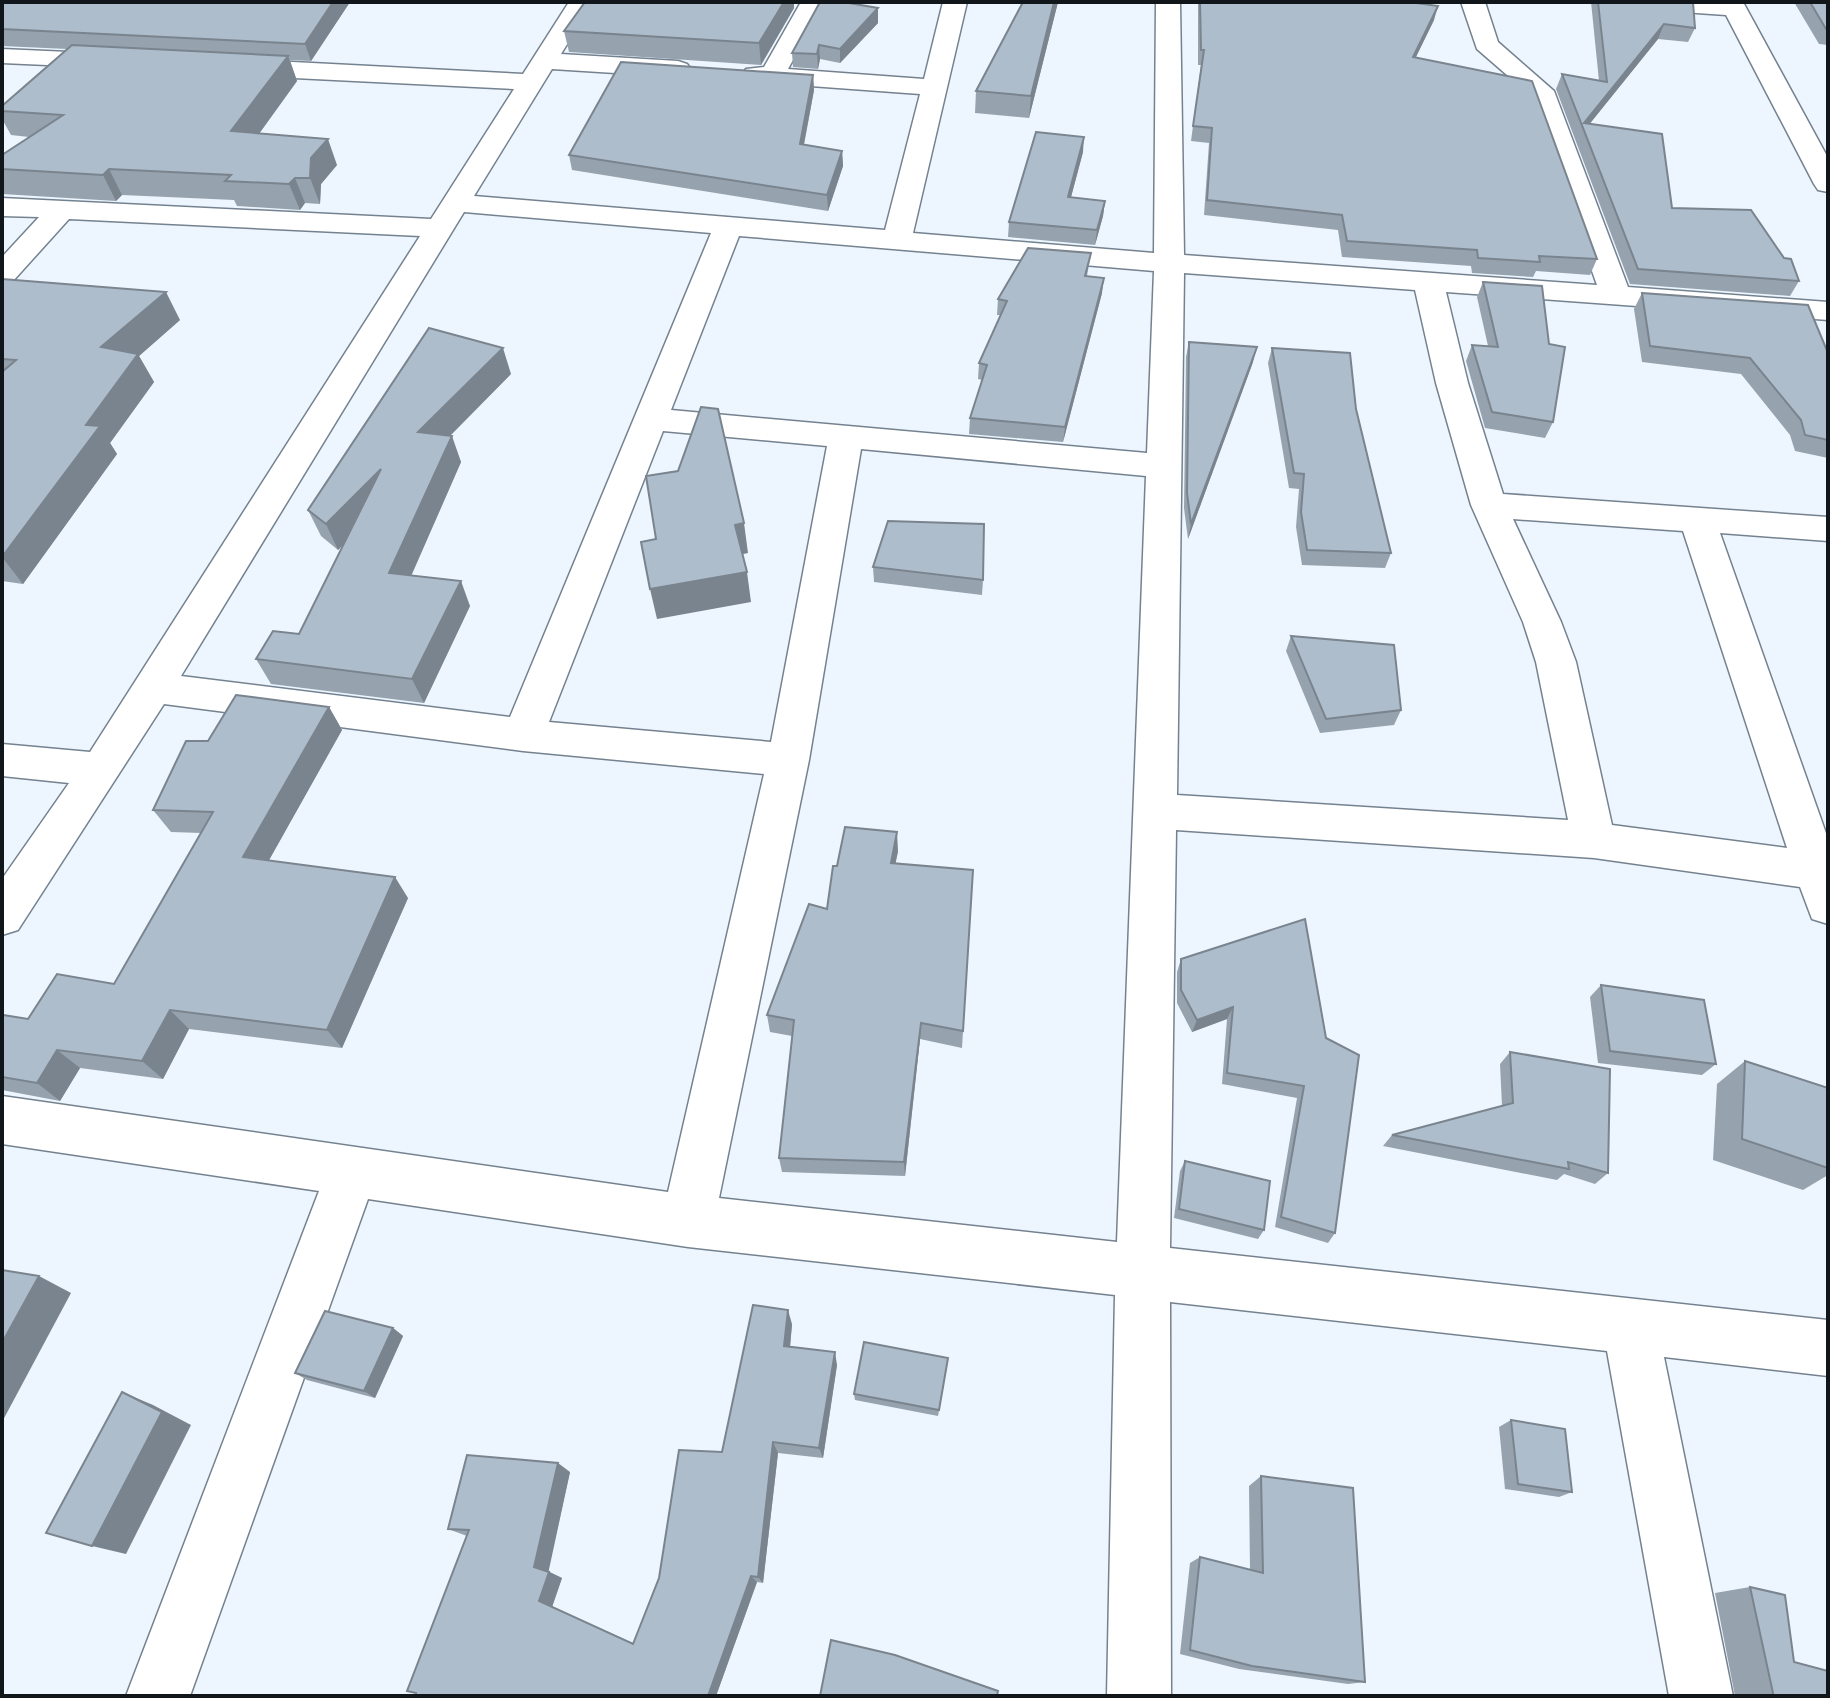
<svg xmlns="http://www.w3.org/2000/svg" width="1830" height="1698" font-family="'Zilla Slab',serif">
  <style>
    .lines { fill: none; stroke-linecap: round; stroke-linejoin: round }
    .street-casing { stroke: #74828f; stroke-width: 3 }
    .street { fill: #fff; fill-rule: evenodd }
    .wall { fill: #96a3af }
    .shaded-wall { fill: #7a848e }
    .building { fill: #aebdcb; stroke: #7a848e; stroke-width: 2 }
  </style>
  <rect width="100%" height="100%" fill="#edf6ff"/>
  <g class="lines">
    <defs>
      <g id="street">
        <path d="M569,2H593L561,54L678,61L687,64L691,69L687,74L678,77L552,69L474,196L885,230L920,94L755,82L746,79L742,74L746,69L764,67L801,2H825L788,69L924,79L943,2H967L913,233L1154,253L1156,2H1180L1184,255L1597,285L1529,94L1477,49L1461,2H1485L1498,42L1554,91L1628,287L1828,302V320L1446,292L1468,383L1503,494L1828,517V541L1720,533L1828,839V924L1812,919L1800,887L1594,858L1176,830L1170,1248L1828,1320V1376L1664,1357L1733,1696H1669L1607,1351L1170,1302L1171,1696H1107L1115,1295L688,1247L368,1199L190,1696H126L319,1191L2,1144V1096L668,1192L764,774L523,751L164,704L18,930L2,935V879L69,783L2,776V744L90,752L420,236L69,219L13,281L2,284V257L39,217L2,216V198L431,219L514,89L235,75L226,72L222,67L226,62L235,59L523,74ZM464,212L711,233L510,717L181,676ZM739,236L1154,271L1147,453L671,410ZM1184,273L1415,290L1436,383L1471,505L1523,622L1536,662L1568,820L1177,795ZM663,431L827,446L771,742L549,722ZM861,449L1146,476L1117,1242L719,1198L809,760ZM1513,519L1683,531L1787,848L1612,825L1576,662L1561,622Z"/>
        <path d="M1625,2H1743L1828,158V192L1818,190L1814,184L1726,15L1637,9L1629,7Z"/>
        <path d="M2,49L114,54L123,56L126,61L123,66L114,68L2,63Z"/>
      </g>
    </defs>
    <use href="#street" class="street-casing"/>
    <use href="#street" class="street"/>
  </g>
  <g class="wall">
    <path d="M2,2H350L311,61L290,60L297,81L259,134L337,165L321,184L320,204L305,203L300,210L237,206L234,200L122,195L116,201L2,194V169L29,137L11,135L2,119V106L67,49L2,46Z"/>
    <path d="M585,2H794V8L761,65L569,52L564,31Z"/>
    <path d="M1023,2H1058L1029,118L975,113L976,91Z"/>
    <path d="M1198,2H1409L1434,20L1416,57L1597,259L1590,275L1536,271L1533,277L1472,273L1471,266L1342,257L1338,230L1204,215L1209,143L1191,141L1201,65H1198Z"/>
    <path d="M1591,2H1693L1695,28L1688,42L1658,39L1589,124L1672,208L1799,281L1790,296L1630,284L1556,89L1562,74L1599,81Z"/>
    <path d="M1794,2H1828V45L1819,44Z"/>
    <path d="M878,8V23L840,63L820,59L818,69L793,67L792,53Z"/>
    <path d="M813,75L814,90L804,145L842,151L843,166L828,211L572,170L569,155Z"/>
    <path d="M1083,152L1071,197L1105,201L1103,216L1095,245L1008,237L1009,222Z"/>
    <path d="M1091,253L1087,276L1102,293L1063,442L969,434L970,418L982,380L978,379L979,363L1001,315H997L998,299Z"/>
    <path d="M2,279L180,320L139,356L154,382L110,443L117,454L23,584L2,581Z"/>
    <path d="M1483,282L1553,422L1545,438L1485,428L1466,361L1472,345L1488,346L1477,297Z"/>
    <path d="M1642,293L1828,353V458L1795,451L1790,435L1741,374L1642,362L1634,309Z"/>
    <path d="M1189,342L1253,362L1188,539L1184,508L1186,357Z"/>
    <path d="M1272,348L1356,409L1391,553L1385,568L1302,565L1296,527L1299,489L1289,488L1268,363Z"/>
    <path d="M511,374L450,436L461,462L411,576L470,606L424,703L271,684L256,659L299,634L344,544L338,550L321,536L308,510Z"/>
    <path d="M873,567L983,580L982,595L874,582Z"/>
    <path d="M1291,636L1401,710L1394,725L1320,733L1286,651Z"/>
    <path d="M329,707L342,730L269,860L408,898L342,1048L189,1029L163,1079L80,1068L60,1101L2,1090V1016L28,1019L114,984L201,833L171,832L153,810L208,741Z"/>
    <path d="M898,851L895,864L973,870L962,1048L920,1039L905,1176L782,1172L779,1158L792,1036L770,1032L767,1015L827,909L837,866Z"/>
    <path d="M1305,919L1335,1233L1328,1243L1275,1227L1297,1098L1222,1084L1227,1019L1192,1032L1177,1003V972L1181,959Z"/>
    <path d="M1601,985L1716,1064L1702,1075L1598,1063L1590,997Z"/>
    <path d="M1510,1052L1608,1173L1595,1184L1564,1174L1557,1180L1383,1146L1392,1135L1502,1106L1500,1064Z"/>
    <path d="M1745,1061L1828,1088V1175L1803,1190L1713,1160L1717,1084Z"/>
    <path d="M1185,1161L1264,1230L1258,1239L1174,1218L1180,1171Z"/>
    <path d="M792,1324L790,1346L837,1365L823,1458L778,1453L763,1583L757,1582L716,1696H415L467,1536L448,1529L570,1472L548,1571L562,1578L552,1607L633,1643L722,1452Z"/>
    <path d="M393,1328L403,1336L375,1398L307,1380L295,1373Z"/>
    <path d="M947,1366L938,1416L855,1400L854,1394Z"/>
    <path d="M1511,1420L1572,1492L1559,1497L1505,1489L1499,1427Z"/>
    <path d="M1261,1476L1365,1682L1348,1684L1239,1669L1180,1654L1190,1563L1200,1557L1250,1570L1249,1486Z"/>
    <path d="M1750,1587L1794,1662L1828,1696H1735L1715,1593Z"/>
  </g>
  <g class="shaded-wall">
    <path d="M333,2H350L311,61L305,44Z"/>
    <path d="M784,2H794V8L761,65L759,43Z"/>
    <path d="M1054,2H1058L1029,118L1031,96Z"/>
    <path d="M1438,6L1434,20L1409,71L1413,57Z"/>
    <path d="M878,8V23L840,63V49Z"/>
    <path d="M1664,24L1658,39L1584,131V123Z"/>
    <path d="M819,45L820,59L818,69L817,54Z"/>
    <path d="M288,56L297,81L242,157L231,131Z"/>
    <path d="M813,75L814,90L801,159L800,144Z"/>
    <path d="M1084,137L1083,152L1067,212L1068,197Z"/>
    <path d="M328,139L337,165L321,184L320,204L310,178L311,158Z"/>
    <path d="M842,151L843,166L828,211L827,195Z"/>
    <path d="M109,169L122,195L116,201L103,175Z"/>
    <path d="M295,178L305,203L300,210L289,184Z"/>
    <path d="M1105,201L1103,216L1095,245L1097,230Z"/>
    <path d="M1104,278L1102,293L1063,442L1065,427Z"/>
    <path d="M166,292L180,320L139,356L154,382L110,443L117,454L23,584L2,557L86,425L101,347Z"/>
    <path d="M1257,347L1253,362L1188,539L1191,524Z"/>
    <path d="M503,348L511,374L428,458L418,432Z"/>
    <path d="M452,436L461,462L401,599L389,573Z"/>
    <path d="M381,469L392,495L338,550L326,524Z"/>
    <path d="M744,523L748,553L739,555L735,525Z"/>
    <path d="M747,572L751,602L657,619L650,589Z"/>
    <path d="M461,581L470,606L424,703L412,679Z"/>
    <path d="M329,707L342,730L259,878L243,857Z"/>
    <path d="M897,832L898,851L892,882L891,863Z"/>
    <path d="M395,877L408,898L342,1048L327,1030Z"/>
    <path d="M1233,1007L1227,1019L1192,1032L1197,1020Z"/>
    <path d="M170,1010L189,1029L163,1079L142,1061Z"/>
    <path d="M921,1023L920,1039L905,1176L904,1162Z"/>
    <path d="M57,1050L80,1068L60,1101L37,1083Z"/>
    <path d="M39,1276L71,1293L2,1422V1343Z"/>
    <path d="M788,1310L792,1324L789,1359L784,1346Z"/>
    <path d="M393,1328L403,1336L375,1398L364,1391Z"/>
    <path d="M835,1352L837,1365L823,1458L819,1448Z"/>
    <path d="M122,1392L153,1405L191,1425L126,1554L92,1546Z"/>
    <path d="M773,1442L778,1453L763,1583L758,1577Z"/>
    <path d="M558,1463L570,1472L548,1574L534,1567Z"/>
    <path d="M549,1572L562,1578L552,1607L643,1648L539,1601Z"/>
    <path d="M751,1576L757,1582L716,1696H708Z"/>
  </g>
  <g class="building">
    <path d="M2,2H333L305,44L2,29Z"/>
    <path d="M585,2H784L759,43L564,31Z"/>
    <path d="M820,2H843L878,8L840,49L819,45L817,54L792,53Z"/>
    <path d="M1023,2H1054L1031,96L976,91Z"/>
    <path d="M1200,2H1409L1438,6L1413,57L1532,81L1597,259L1539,256L1540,262L1478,258L1477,250L1347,241L1342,215L1207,200L1212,128L1193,126L1204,50H1201Z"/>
    <path d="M1598,2H1693L1695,28L1664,24L1584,123L1662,134L1672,208L1751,210L1784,258L1791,259L1799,281L1638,269L1562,74L1607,82Z"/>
    <path d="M1810,2H1828V30L1826,29Z"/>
    <path d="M72,45L288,56L231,131L328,139L311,158L310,178H295L289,184L225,181L231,175L109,169L103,175L2,169V155L63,115L2,111V106Z"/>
    <path d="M621,62L813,75L800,144L842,151L827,195L569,155Z"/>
    <path d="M1036,132L1084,137L1068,197L1105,201L1097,230L1009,222Z"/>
    <path d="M1028,248L1091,253L1085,276L1104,278L1065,427L970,418L987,365L979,363L1007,301L998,299Z"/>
    <path d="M2,279L166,292L101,347L138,354L86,425L100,426L2,557V372L16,360L2,359Z"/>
    <path d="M1483,282L1542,286L1549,344L1565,347L1553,422L1492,412L1472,345L1498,347Z"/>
    <path d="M1642,293L1808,305L1828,353V440L1805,435L1801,420L1750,358L1650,346Z"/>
    <path d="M429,328L503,348L418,432L452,436L389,573L461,581L412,679L256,659L273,631L299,634L381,469L326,524L308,510Z"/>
    <path d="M1189,342L1257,347L1191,524L1187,493Z"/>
    <path d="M1272,348L1350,353L1356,409L1391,553L1307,550L1301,512L1304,474L1294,473Z"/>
    <path d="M701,407L718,409L744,523L735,525L747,572L650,589L641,542L656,539L646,476L678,471Z"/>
    <path d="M888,521L984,524L983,580L873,567Z"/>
    <path d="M1291,636L1394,645L1401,710L1326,719Z"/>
    <path d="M236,695L329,707L243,857L395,877L327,1030L170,1010L142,1061L57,1050L37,1083L2,1077L3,1015L28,1019L57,974L114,984L213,812L153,810L186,741H208Z"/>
    <path d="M845,827L897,832L891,863L973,870L963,1031L921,1023L904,1162L779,1158L794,1020L767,1015L809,904L827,909L833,866H837Z"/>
    <path d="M1305,919L1326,1038L1359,1055L1335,1233L1281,1217L1304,1086L1227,1073L1233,1007L1197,1020L1181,990V959Z"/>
    <path d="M1601,985L1704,1000L1716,1064L1610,1051Z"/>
    <path d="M1510,1052L1610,1069L1608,1173L1568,1162L1569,1169L1392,1135L1513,1103Z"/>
    <path d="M1745,1061L1828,1088V1168L1742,1139Z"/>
    <path d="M1185,1161L1270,1181L1264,1230L1179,1209Z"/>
    <path d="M2,1270L39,1276L2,1343Z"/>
    <path d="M753,1305L788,1310L784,1346L835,1352L819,1448L773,1442L758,1577L751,1576L708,1696H415L416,1693L407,1691L469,1530L448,1529L467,1455L558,1463L534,1567L549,1572L539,1601L633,1644L659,1578L679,1450L722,1452Z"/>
    <path d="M325,1311L393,1328L364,1391L295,1373Z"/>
    <path d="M864,1342L948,1358L939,1410L854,1394Z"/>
    <path d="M122,1392L162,1412L92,1546L46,1533Z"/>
    <path d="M1511,1420L1565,1429L1572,1492L1518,1484Z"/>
    <path d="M1261,1476L1353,1488L1365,1682L1252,1666L1190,1650L1200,1557L1263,1573Z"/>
    <path d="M1750,1587L1785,1595L1794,1662L1828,1671V1696H1771L1773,1693Z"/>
    <path d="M831,1640L895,1655L998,1691L997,1696H820Z"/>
  </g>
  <rect width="1830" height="1698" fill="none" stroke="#11161b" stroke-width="8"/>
</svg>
